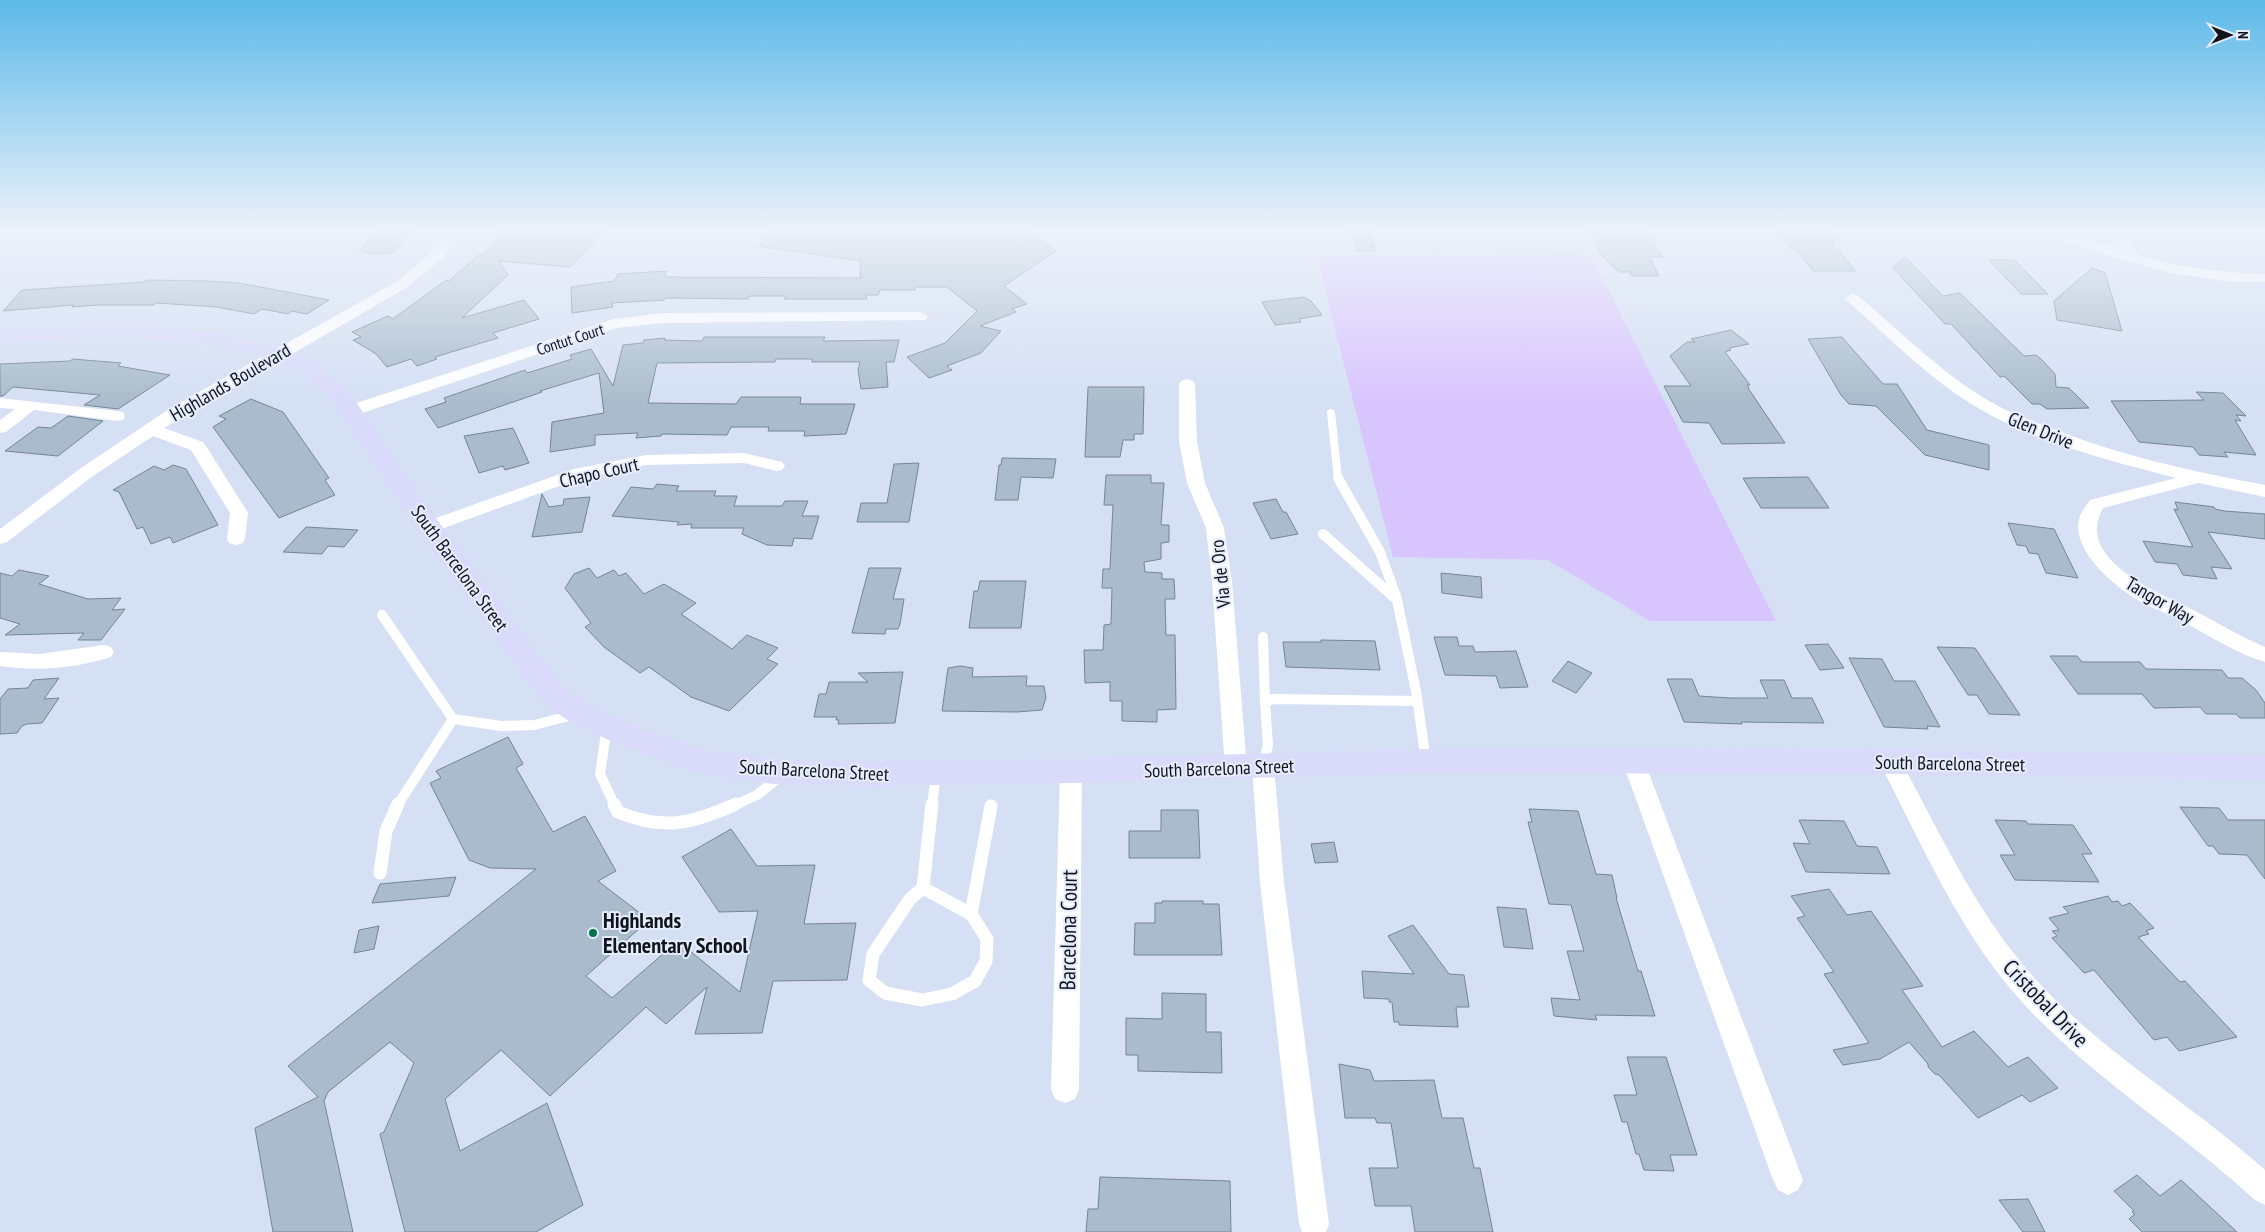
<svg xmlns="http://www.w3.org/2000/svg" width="2265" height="1232" font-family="'PT Sans Narrow',sans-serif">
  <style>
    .green { fill: #d9c5fe }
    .building { fill: #aabccb; stroke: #748593 }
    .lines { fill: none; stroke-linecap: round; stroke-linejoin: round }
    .lane-far2 { stroke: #fff; stroke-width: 8 }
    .lane-far1 { stroke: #fff; stroke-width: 10 }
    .lane { stroke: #fff; stroke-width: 13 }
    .street { fill: #fff; fill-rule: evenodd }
    .secondary { fill: #dadafa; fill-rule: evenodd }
    .poi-dot { fill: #01724b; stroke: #e4edfd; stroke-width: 2 }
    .labels { text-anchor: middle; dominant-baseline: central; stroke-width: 4; stroke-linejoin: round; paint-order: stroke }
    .far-street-label { font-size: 16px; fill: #11151b; stroke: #e4edfd }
    .street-label { font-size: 19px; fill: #11151b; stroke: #e4edfd }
    .near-poi-label { font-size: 22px; font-weight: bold; fill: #11151b; stroke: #e4edfd; text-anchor: start }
    .near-street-label { font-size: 22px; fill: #11151b; stroke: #e4edfd }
  </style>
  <rect width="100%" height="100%" fill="#d5e0f4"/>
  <path class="green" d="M1590,254L1776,621H1650L1548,560L1393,557L1316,255Z"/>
  <g class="building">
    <path d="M413,229L395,251L390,253H365L367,251H359L378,230Z"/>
    <path d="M504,229H607L570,267L499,261L508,275L462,318L524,300L539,319L493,333L498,338L435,357L437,359L417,366L411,359L387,367L376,354L353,340L361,337L352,332L388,316L393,319L446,280L449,281L480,254H484Z"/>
    <path d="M775,229H1024L1056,251L1004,286L1027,304L1012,309L1016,312L980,326L1001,331L981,353L947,366L952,370L929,378L907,357L945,343L977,311L947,287H916L915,290H880L878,295H867L866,299H784L786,296H749L748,299L665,298L664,300L612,303L613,307L572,313L571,287L614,281L618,274L667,271L665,277L860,278L861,261L758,246Z"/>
    <path d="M1351,229H1369L1376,251H1357Z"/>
    <path d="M1590,229H1644L1663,257H1649L1659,276H1632L1630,272H1619L1602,256Z"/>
    <path d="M1775,229H1828L1837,239L1832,244L1856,271H1813L1796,249H1791Z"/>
    <path d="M1905,257L1943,296L1960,293L2024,356L2036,355L2042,360L2055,374L2056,387L2069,388L2089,408L2047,409L2040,404H2032L2004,376L2000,377L1951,324H1945L1893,268Z"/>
    <path d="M1989,260H2014L2048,294H2021Z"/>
    <path d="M2092,268L2105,273L2122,331L2057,320L2054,301Z"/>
    <path d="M147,280L208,281L239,283L329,300L307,314L292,311L288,314L262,309L254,314L216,307L156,303L154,305H99L72,307L74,305L3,311L22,290L144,282Z"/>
    <path d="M1304,297L1311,301L1322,315L1299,319L1301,322L1275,325L1262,302Z"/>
    <path d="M1731,330L1749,344L1729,348L1731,350L1725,352L1750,385H1747L1749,388H1748L1785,443L1722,444L1709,423L1683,422L1664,386H1691L1670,356L1687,342H1695L1691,339Z"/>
    <path d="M704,337H825L823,341L899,340L894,362H886L888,387L861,389L858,370L860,362H812V359H776L775,362L657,363L648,403L736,404L741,397H801L800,404H855L846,434L804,436L805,431H768L769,427H731L727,435L662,434L661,436L636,438L638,433L595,435V445L550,452L552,422L604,413L599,373L540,391L542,392L438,428L425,409L446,402L444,398L525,370L527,373L572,359L570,355L591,349L613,386L623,345L643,343L644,340L665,338L664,340L702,341Z"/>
    <path d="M1842,337L1883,384H1897L1927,430L1989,445V470L1925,455L1876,406L1849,404L1841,395L1808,339Z"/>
    <path d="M73,359L121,363L118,366L170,375L118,409L84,405L100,395L13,387L3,396H0V364L70,361Z"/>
    <path d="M1088,387H1144L1143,434H1134V440H1123L1120,457H1085Z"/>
    <path d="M2196,392L2223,393L2246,416L2236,415L2241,421L2235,420L2256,455L2224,452L2228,457L2199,455L2193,447L2139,442L2111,401L2204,400Z"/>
    <path d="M251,399L283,412L329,478L325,480L335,495L279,518L213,427L226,419L219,416Z"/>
    <path d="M68,416L103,421L58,456L5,451L38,427L51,428Z"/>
    <path d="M513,428L529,463L505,470L503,466L479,473L464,436Z"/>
    <path d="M1002,458L1056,459L1053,478L1021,477L1018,500H995L999,465H1001Z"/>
    <path d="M919,463L909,522H857L861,503H887L894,464Z"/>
    <path d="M173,465L186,469L218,525L173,543L170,537L151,544L143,527L137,529L119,492L113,490L154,466L164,470Z"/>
    <path d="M1106,475H1151V483H1164L1161,525H1169V542L1161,543V559L1144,562L1145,572L1162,573V579H1174L1175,599H1165L1166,635H1175L1176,709L1157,710V722L1122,721V701H1110V682L1085,683L1084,650H1103L1104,625L1111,624L1112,588H1102L1103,569H1110L1113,505H1104Z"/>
    <path d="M1808,477L1829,508H1761L1743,478Z"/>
    <path d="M657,484L679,486L676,491H716L714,496H737L734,506H782L785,501H808L802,516H819L812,539L794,538L792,546L767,545L742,534L744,528H691L692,524L677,525L679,522L612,516L631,487L653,489Z"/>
    <path d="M542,494L549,507L563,505L564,499L590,497L582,532L532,537Z"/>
    <path d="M1276,499L1283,512H1286L1298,534L1271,539L1253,503Z"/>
    <path d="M2175,502L2214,507L2215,509L2224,511L2265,514V539L2208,532L2232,569L2211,567L2217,579L2183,575L2177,564L2155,562L2143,541L2193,547L2174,509L2178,510Z"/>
    <path d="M2008,523L2054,529L2078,578L2046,573L2038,554L2029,553L2026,546L2017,545Z"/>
    <path d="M306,527L358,530L344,547L328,546L322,554L283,552Z"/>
    <path d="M589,568L597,578L614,570L619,576L626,573L644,594L664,584L696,603L681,614L732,649L747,635L778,648L767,659L778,664L729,711L691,697L649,667L640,673L604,647L585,627L591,623L565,588L574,574Z"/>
    <path d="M869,568H901L893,599H904L900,624L898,629H886L885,634L852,633Z"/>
    <path d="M19,570L49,576L39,584L88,599L121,598L112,610L125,609L101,640H78L84,633L5,635L20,624L0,618V573L12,576Z"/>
    <path d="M1441,573L1481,577L1482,598L1442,593Z"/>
    <path d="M980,581H1026L1021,628H969L974,591H978Z"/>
    <path d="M1434,637H1457L1459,646H1473L1475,652L1516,651L1528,687L1500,688L1496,676L1445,675Z"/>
    <path d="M1321,640L1375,641L1380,670L1286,667L1283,642H1321Z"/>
    <path d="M1828,644L1844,668L1820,670L1805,645Z"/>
    <path d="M1937,647L1975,648L2020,715L1989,714L1977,695H1968Z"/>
    <path d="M2050,656H2077L2082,662H2140L2146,669L2222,670L2228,678H2242L2256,690L2265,703V718H2240L2236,714H2206L2200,707L2154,708L2142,694H2078Z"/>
    <path d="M1849,658L1882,659L1894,681H1915L1940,727L1927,726L1928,729L1884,727Z"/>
    <path d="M1568,661L1592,673L1576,693L1552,681Z"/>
    <path d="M960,666L973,668L972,677L1027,676L1026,686H1044L1046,698L1042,710L1017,712L942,711L948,668Z"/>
    <path d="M903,672L895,723L838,724L839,720H836L837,717H814L819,694H826L829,682H868L858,673Z"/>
    <path d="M59,678L44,699L59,698L42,723L27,724L22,726L17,733L0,734V699L8,689L28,688L33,680Z"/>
    <path d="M1667,679H1692L1699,696L1730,698H1768L1760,680H1784L1792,698H1812L1824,723L1741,722L1742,724L1684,722Z"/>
    <path d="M508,737L523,764L516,768L553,832L585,816L616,871L598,881L649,920L586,976L612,998L678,941L740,992L758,911L719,912L682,857L731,829L757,866L815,865L804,924L856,923L847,980L773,981L762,1033L695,1034L707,987L666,1024L646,1007L550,1096L501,1050L445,1099L460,1151L547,1103L583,1205L536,1232H405L380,1134L384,1132L414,1063L390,1042L328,1092L324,1101L353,1232H273L255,1128L318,1097L288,1066L536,869L490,868L469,860L430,783L441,778L436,771Z"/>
    <path d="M2180,807L2219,808L2228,820H2265V879L2247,855L2219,854L2213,846H2208Z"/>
    <path d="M1529,809L1578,811L1596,874L1612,875L1617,898H1616L1638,971H1641L1655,1016L1595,1015L1597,1020L1554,1016L1551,998L1580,1000L1567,951H1584L1571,905L1549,904L1528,822H1532Z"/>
    <path d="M1161,810H1198L1200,858H1129V831H1161Z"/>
    <path d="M1799,820L1844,821L1857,846L1877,847L1890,874L1806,872L1793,843L1810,844Z"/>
    <path d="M1995,820L2026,821L2028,824L2073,825L2092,854H2082L2099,882L2015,880L2000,855H2015Z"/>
    <path d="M1334,842L1338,862L1315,863L1311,844Z"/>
    <path d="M456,877L449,896L372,903L380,884Z"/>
    <path d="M1829,889L1847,915L1871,911L1923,986L1902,990L1942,1047L1974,1031L2008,1067L2028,1057L2058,1088L2030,1102L2022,1095L1978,1118L1939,1075L1935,1074L1928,1067V1064L1909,1042L1880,1059L1843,1065L1833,1050L1869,1043L1824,974L1834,972L1797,918L1805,916L1791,896Z"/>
    <path d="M2108,896L2112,902L2118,901L2122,906L2130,903L2154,928L2146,931L2149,934L2138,937L2180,982L2185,981L2237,1037L2179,1051L2167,1037L2154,1040L2094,970L2084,973L2052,938L2057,936L2052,931L2059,930L2049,918L2069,913L2063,907Z"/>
    <path d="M1162,901H1203V904H1219L1222,955H1134L1135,923H1155V903H1162Z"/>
    <path d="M1497,907L1526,909L1533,949L1504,947Z"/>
    <path d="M1413,925L1449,974L1464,975L1469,1007H1456L1458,1027L1399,1025V1022H1394L1392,1002H1389V999L1364,998L1362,971L1414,974L1388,936Z"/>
    <path d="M379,926L374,949L354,953L359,930Z"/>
    <path d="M1162,993L1206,994V1032H1221L1222,1073L1138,1071V1055H1126V1018L1162,1019Z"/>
    <path d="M1627,1057H1666L1697,1155H1670L1674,1171L1644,1170L1639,1154H1636L1627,1122H1622L1614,1095H1637Z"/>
    <path d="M1339,1064L1370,1070L1374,1081L1434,1080L1442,1118H1463L1474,1168H1480L1493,1232H1415L1411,1206H1375L1369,1168H1398L1391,1123H1377L1375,1118H1345Z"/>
    <path d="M2137,1175L2160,1196L2181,1180L2237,1232H2142L2129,1219L2135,1214L2132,1212L2134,1211L2114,1191Z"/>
    <path d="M1100,1177L1230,1181L1231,1232H1086L1088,1209H1098Z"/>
    <path d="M2028,1199L2045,1232H2023L1999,1200Z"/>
  </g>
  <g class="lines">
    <path class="lane-far2" d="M1331,413L1338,479"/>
    <g class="lane-far1">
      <path d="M1338,478L1380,552L1397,599"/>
      <path d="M1323,534L1397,600L1416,691L1426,761"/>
      <path d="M382,615L453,719L501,726L534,725L577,714"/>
      <path d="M1263,637L1265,702"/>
      <path d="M607,726L600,774L615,806"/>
      <path d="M1263,766L1268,745L1265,702L1273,699L1417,701"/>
      <path d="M397,806L453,719"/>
      <path d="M733,806L757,795L782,775"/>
      <path d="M932,806L936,773"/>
    </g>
    <g class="lane">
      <path d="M614,804L618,812C664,831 691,824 736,804"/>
      <path d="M380,873L386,831L398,804"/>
      <path d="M923,888L971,914L987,939L986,961L975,981L952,994L922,1000L885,993L869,980L873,954L910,899Z"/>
      <path d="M923,888L932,804"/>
      <path d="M971,914L991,806"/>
    </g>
    <g class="street">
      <path d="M453,229H468L439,261L406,288L164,428L203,442L206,446L248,513L245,539L243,543L236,545L229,543L227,539L230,513L191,450L153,436L93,476L7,542L0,544V529L81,468L169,409L396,282L429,255Z"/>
      <path d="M2038,229H2055L2121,250L2110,229H2124L2138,255C2180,267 2221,273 2265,274V282L2224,281L2167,272L2050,238Z"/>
      <path d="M1852,294L1857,295C1898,329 1938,370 1984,398C2003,410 2025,418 2046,426C2117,455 2190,471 2265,485V497L2198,483L2103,508C2073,561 2163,594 2197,612C2220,624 2241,637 2265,647V662C2235,653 2210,636 2182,621C2169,614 2154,609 2141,602C2116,588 2068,549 2080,516C2082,511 2086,505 2090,500L2176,478C2110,461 2031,441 1973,405C1927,377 1888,336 1847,301L1845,298Z"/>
      <path d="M920,312L925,314L928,317L925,320L663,323L616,328L356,415H344L342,411L344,407L614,319L663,313Z"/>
      <path d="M1187,379L1193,381L1195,384L1197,441L1205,483L1224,528L1232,582L1247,768L1244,774L1236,777L1228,774L1225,768L1212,582L1206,528L1187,483L1179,441V384L1181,381Z"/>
      <path d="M0,398L117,411L123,412L125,416L123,420L117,421L34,410L6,432L0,433V420L15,409L0,408Z"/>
      <path d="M744,453L782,462L785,466L782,470L776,471L744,463L646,465L578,479L436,531L429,533L422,531L420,527L422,523L574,469L646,455Z"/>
      <path d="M104,645L111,647L114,652L111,657C76,668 37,672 0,666V652L39,654Z"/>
      <path d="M1890,753L1898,756C1941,834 1978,918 2040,984C2106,1055 2193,1105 2265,1170V1205L2255,1200C2180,1131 2091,1077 2022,1002C1959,933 1922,844 1879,762L1882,756Z"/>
      <path d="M1634,754L1642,757L1645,763L1803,1180L1798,1190L1788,1195L1778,1190L1773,1180L1623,763L1626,757Z"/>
      <path d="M1263,757L1271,760L1274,766L1284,882L1329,1224L1326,1232H1302L1299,1224L1260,882L1252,766L1255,760Z"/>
      <path d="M1071,762L1079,765L1082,771L1079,1089L1075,1099L1065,1103L1055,1099L1051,1089L1060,771L1063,765Z"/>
    </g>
    <path class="secondary" d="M73,326H144L223,334L284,350L313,361L347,389L438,521L565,689L591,705L635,726L704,750L773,760L869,762L1071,759L1426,749L1890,750L2265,755V779L1890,774L1426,773L1071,783L869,786L773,784L702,774L691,771L613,742L569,721L545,705L420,533L331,399L297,371L268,360L222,346L144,338H73L0,343V331Z"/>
  </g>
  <linearGradient id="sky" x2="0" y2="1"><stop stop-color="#5cb9e8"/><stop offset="0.57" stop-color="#ecf1fa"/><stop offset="1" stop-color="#ecf1fa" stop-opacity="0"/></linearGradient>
  <rect width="2265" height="402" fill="url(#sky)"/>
  <circle class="poi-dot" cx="593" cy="933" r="5"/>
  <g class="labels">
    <g class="far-street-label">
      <text transform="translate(570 339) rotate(-18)">Contut Court</text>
    </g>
    <g class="street-label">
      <text transform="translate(230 382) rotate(-30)">Highlands Boulevard</text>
      <text transform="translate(2041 430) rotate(22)">Glen Drive</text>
      <text transform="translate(599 472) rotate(-13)">Chapo Court</text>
      <text transform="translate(460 568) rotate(54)">South Barcelona Street</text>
      <text transform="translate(1220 574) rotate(-96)">Via de Oro</text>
      <text transform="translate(2160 600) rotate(30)">Tangor Way</text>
      <text transform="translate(1950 763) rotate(1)">South Barcelona Street</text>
      <text transform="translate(1219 768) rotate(-2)">South Barcelona Street</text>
      <text transform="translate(814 770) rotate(3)">South Barcelona Street</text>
    </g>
    <g class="near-poi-label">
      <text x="603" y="920">Highlands<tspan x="603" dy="25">Elementary School</tspan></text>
    </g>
    <g class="near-street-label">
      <text transform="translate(1068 930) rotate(-89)">Barcelona Court</text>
      <text transform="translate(2046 1003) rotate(46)">Cristobal Drive</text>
    </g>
  </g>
  <g transform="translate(2230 35) rotate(90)" stroke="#e4edfd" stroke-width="4" paint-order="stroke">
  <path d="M0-4L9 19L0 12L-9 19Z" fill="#11151b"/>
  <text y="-8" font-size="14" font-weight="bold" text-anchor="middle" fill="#11151b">N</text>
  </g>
</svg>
